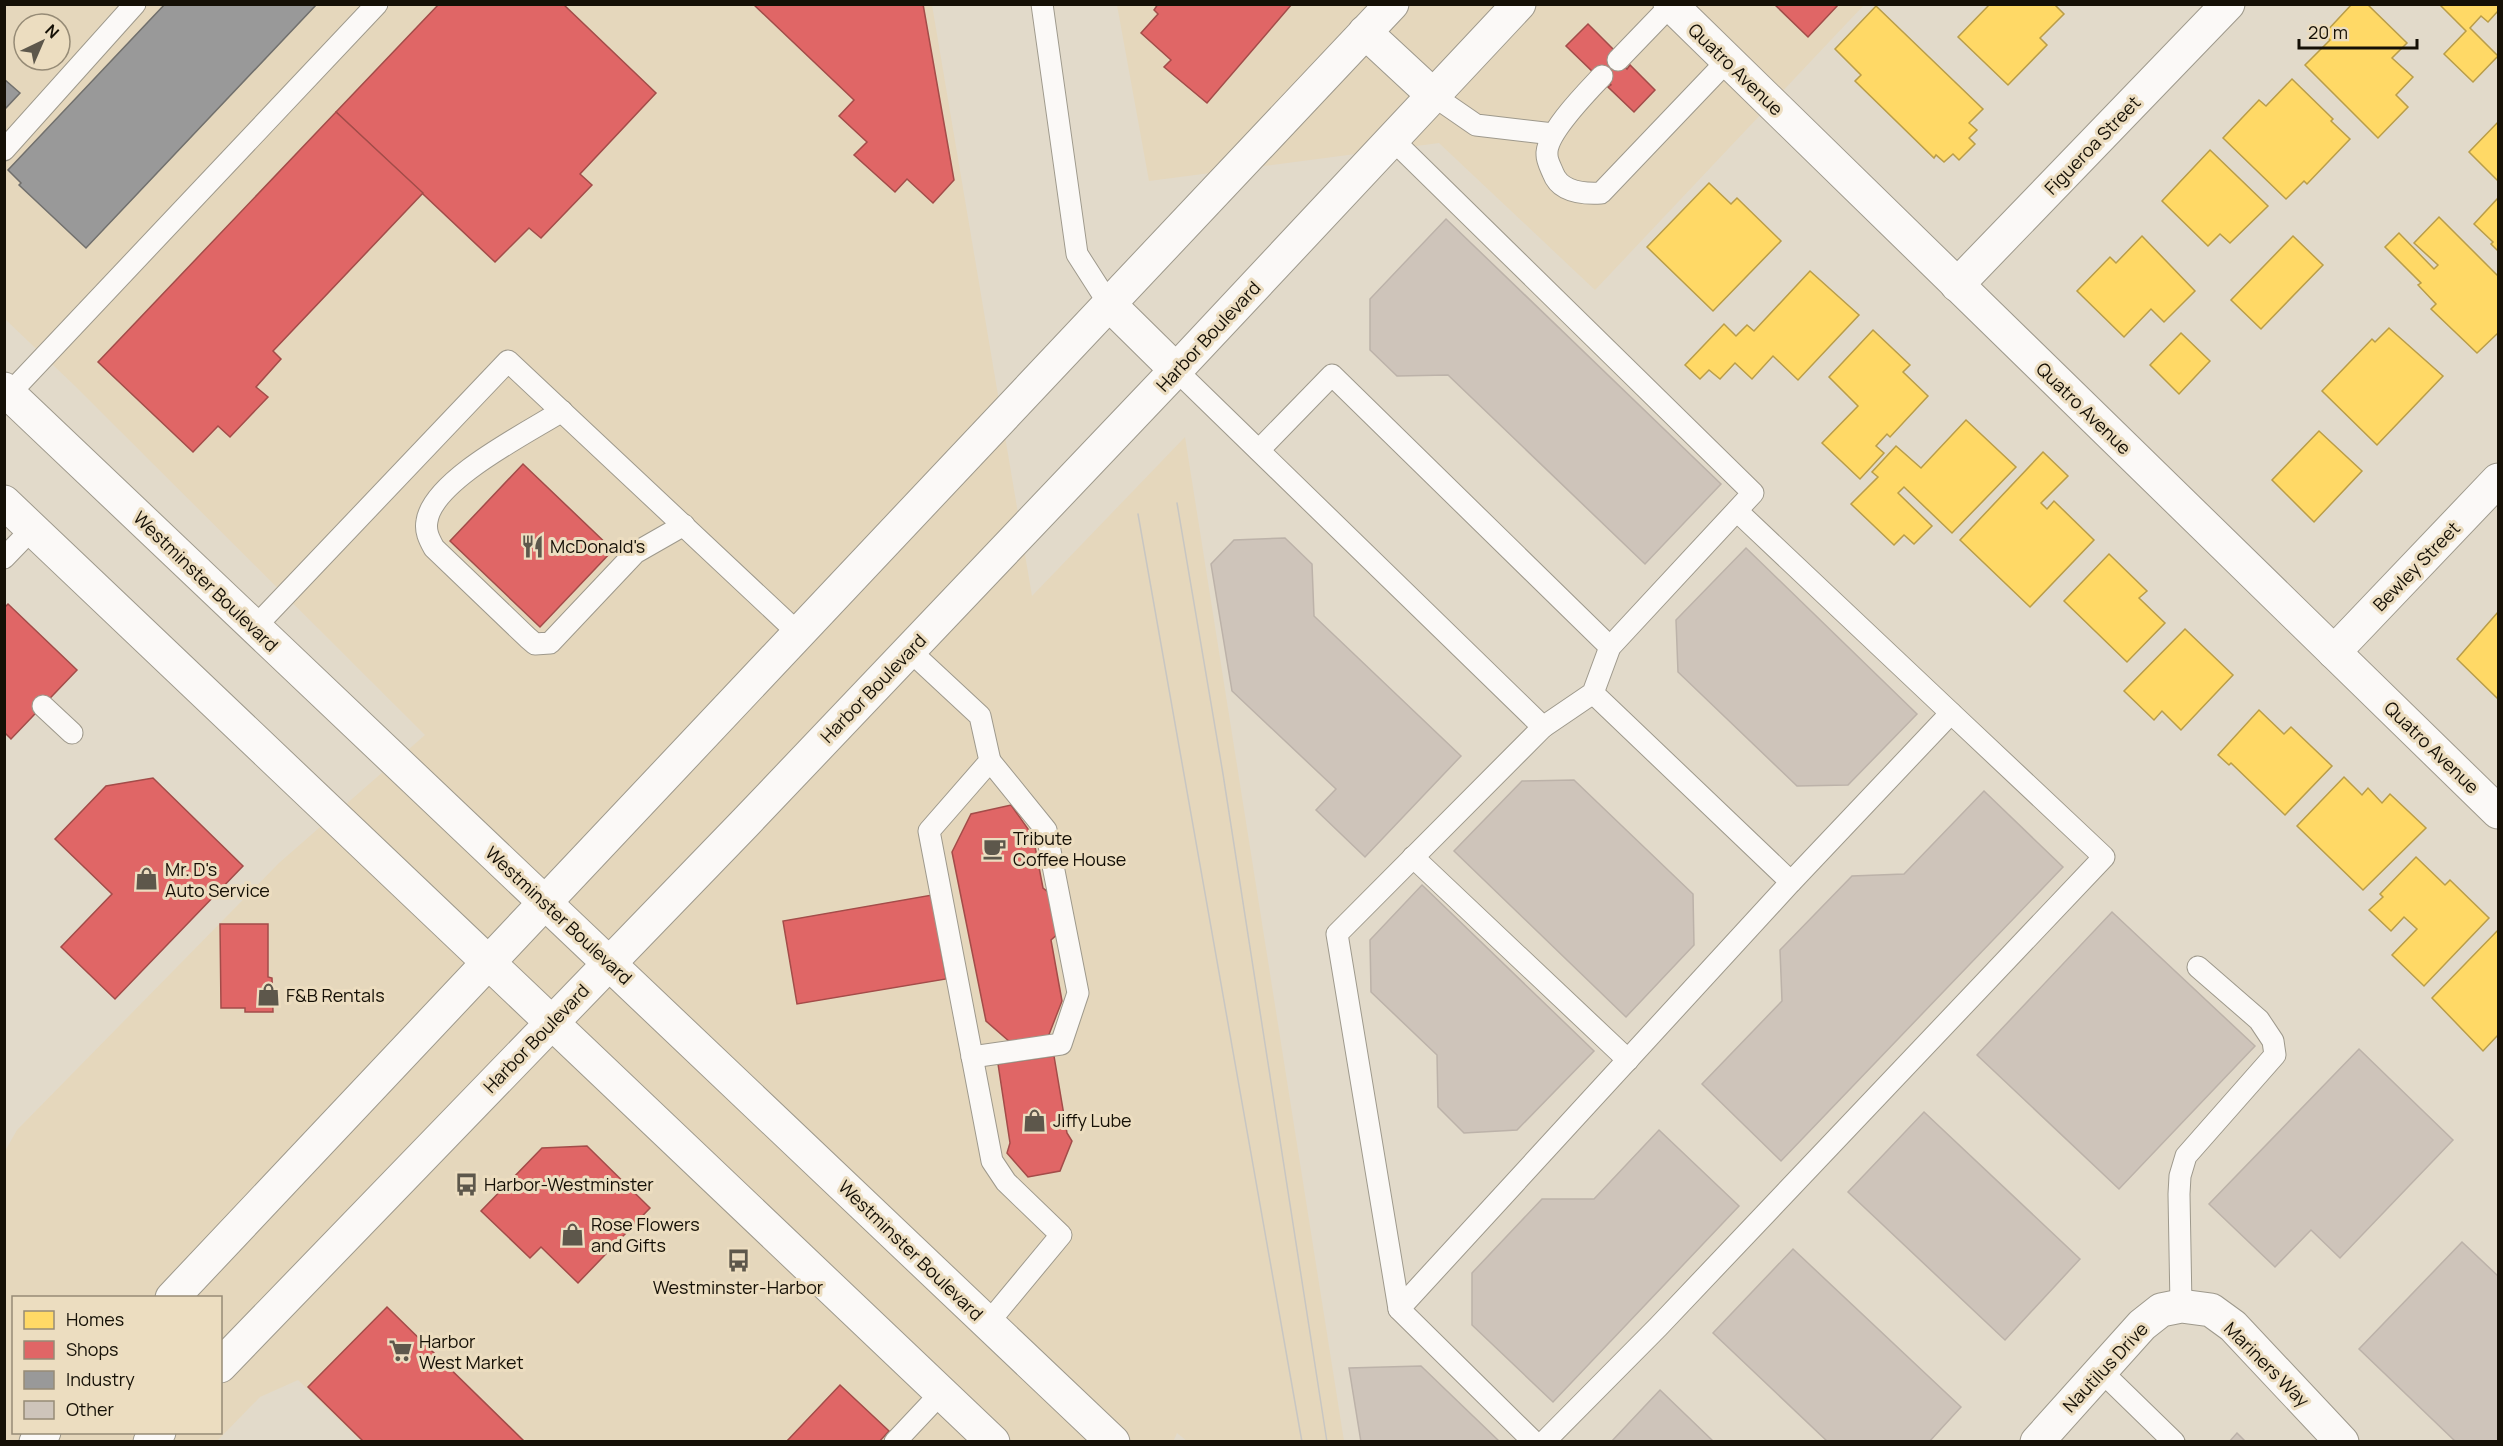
<svg xmlns="http://www.w3.org/2000/svg" width="2503" height="1446" font-family="Manrope,sans-serif">
  <style>
    .built { fill: #e5d7bc; fill-rule: evenodd }
    .homes { fill: #ffd966; stroke: #b99d49; stroke-width: 1.5 }
    .shops { fill: #e06666; stroke: #a34c49; stroke-width: 1.5 }
    .industry { fill: #999; stroke: #71706d; stroke-width: 1.5 }
    .building { fill: #cec4ba; stroke: #bcb2a9; stroke-width: 1.5 }
    .lines { fill: none; stroke-linecap: round; stroke-linejoin: round }
    .service-casing { stroke: #9e998c; stroke-width: 23 }
    .minor-casing { stroke: #9e998c; stroke-width: 35 }
    .primary-casing { stroke: #9e998c; stroke-width: 35 }
    .service { stroke: #fbf9f7; stroke-width: 21 }
    .minor { stroke: #fbf9f7; stroke-width: 33 }
    .primary { stroke: #fbf9f7; stroke-width: 33 }
    .tram { stroke: #c8c6c2; stroke-width: 1.5 }
    .labels { text-anchor: middle; dominant-baseline: central; stroke-width: 6; stroke-linejoin: round; paint-order: stroke }
    .street-label { font-size: 18px; fill: #151006; stroke: #ecddc0 }
    .poi-label { font-size: 18px; fill: #151006; stroke: #ecddc0; text-anchor: start }
  </style>
  <rect width="100%" height="100%" fill="#e2daca"/>
  <g class="built">
    <path d="M4,5H932L1032,596L1185,437L1344,1441H1187L1177,1433L1173,1442L361,1441L298,1380L260,1397L217,1441H5L4,1153L17,1130L279,863L425,735L74,385L5,319ZM24,24H60V60H24ZM14,1298H220V1432H14Z"/>
    <path d="M1117,5H1864L1595,290L1439,143L1149,181Z"/>
  </g>
  <g class="homes">
    <path d="M1990,4H2054L2064,14L2040,38L2047,45L2008,85L1958,37Z"/>
    <path d="M2352,4H2367L2407,43L2392,58L2413,77L2396,95L2408,107L2378,138L2305,65L2330,40L2324,34Z"/>
    <path d="M2439,4H2498V11L2488,22L2481,16L2470,28L2498,56L2473,82L2444,54L2466,31Z"/>
    <path d="M1876,6L1983,109L1969,123L1977,130L1969,138L1975,144L1959,160L1953,154L1944,162L1936,155L1934,158L1855,81L1861,75L1835,49Z"/>
    <path d="M2292,79L2333,119L2331,121L2350,139L2307,184L2304,181L2286,199L2223,138L2259,100L2266,106Z"/>
    <path d="M2498,122V181L2469,152Z"/>
    <path d="M2210,150L2268,206L2230,243L2220,234L2208,246L2162,201Z"/>
    <path d="M1709,183L1731,204L1737,198L1781,241L1713,311L1647,247Z"/>
    <path d="M2498,198V251L2491,244L2493,242L2474,224Z"/>
    <path d="M2439,217L2498,276V333L2477,353L2431,309L2436,304L2418,285L2421,283L2385,247L2399,233L2434,269L2438,265L2414,243Z"/>
    <path d="M2142,236L2195,291L2164,322L2151,309L2124,337L2077,291L2110,257L2116,263Z"/>
    <path d="M2293,236L2323,265L2261,329L2231,300Z"/>
    <path d="M1810,271L1859,315L1798,380L1773,356L1752,379L1735,363L1720,379L1709,370L1700,379L1685,365L1724,324L1736,336L1747,325L1754,331Z"/>
    <path d="M2389,328L2443,376L2377,445L2322,391L2372,339L2375,342Z"/>
    <path d="M1873,330L1910,365L1903,372L1928,396L1890,437L1887,434L1876,446L1884,453L1860,479L1822,443L1858,406L1829,377Z"/>
    <path d="M2181,333L2210,361L2179,394L2150,365Z"/>
    <path d="M1966,420L2016,467L1952,533L1904,487L1898,493L1932,526L1914,544L1904,535L1894,545L1851,504L1878,477L1872,472L1896,446L1921,468Z"/>
    <path d="M2319,431L2362,471L2314,522L2272,480Z"/>
    <path d="M2043,452L2068,476L2041,503L2047,509L2054,501L2094,540L2030,607L1960,540Z"/>
    <path d="M2109,554L2147,591L2139,598L2165,623L2127,662L2064,601Z"/>
    <path d="M2498,612V699L2457,659Z"/>
    <path d="M2185,629L2233,675L2181,730L2162,711L2154,720L2124,691Z"/>
    <path d="M2259,710L2284,734L2291,727L2332,766L2285,815L2231,763L2229,765L2218,755Z"/>
    <path d="M2344,777L2362,795L2368,788L2382,803L2390,794L2426,828L2363,890L2297,826Z"/>
    <path d="M2416,857L2445,885L2450,880L2489,918L2424,986L2392,955L2417,929L2404,917L2391,931L2369,910L2383,897L2380,894Z"/>
    <path d="M2498,930V1035L2483,1051L2432,998Z"/>
  </g>
  <g class="shops">
    <path d="M439,4H563L656,93L580,174L592,185L541,238L529,228L495,262L336,112Z"/>
    <path d="M753,4H923L954,180L933,203L907,179L895,192L854,155L867,142L839,116L854,100Z"/>
    <path d="M1158,4H1292L1207,103L1164,67L1171,60L1141,33L1158,14L1154,10Z"/>
    <path d="M1774,4H1839L1808,37Z"/>
    <path d="M1588,24L1615,51L1612,54L1627,69L1630,65L1655,90L1634,112L1608,87L1611,85L1602,76L1594,73L1566,46Z"/>
    <path d="M336,112L423,193L273,351L281,359L256,387L268,397L230,437L218,426L193,452L98,362Z"/>
    <path d="M523,464L613,550L540,627L450,541Z"/>
    <path d="M8,604L77,670L11,739L4,732V608Z"/>
    <path d="M153,778L243,866L115,999L61,947L112,894L55,839L106,786Z"/>
    <path d="M1011,805L1033,836L1043,888L1053,896L1060,932L1051,940L1062,1001L1048,1037L1010,1042L986,1021L952,852L971,814Z"/>
    <path d="M932,895L946,979L797,1004L783,921Z"/>
    <path d="M220,924H268V977L272,978L273,1012H245V1008H221Z"/>
    <path d="M1054,1056L1067,1133L1072,1141L1060,1171L1028,1177L1007,1153L1010,1143L998,1064Z"/>
    <path d="M587,1146L650,1208L578,1283L541,1247L530,1258L481,1211L542,1148Z"/>
    <path d="M387,1307L525,1442H364L308,1387Z"/>
    <path d="M840,1385L889,1431L879,1442H786Z"/>
  </g>
  <g class="industry">
    <path d="M165,4H317L86,248L19,185L21,183L8,170Z"/>
    <path d="M4,79L20,93L4,110Z"/>
  </g>
  <g class="building">
    <path d="M1446,219L1721,484L1645,564L1448,375L1397,376L1370,350V299Z"/>
    <path d="M1285,538L1312,564L1314,616L1461,756L1365,857L1316,810L1336,789L1232,691L1211,564L1234,540Z"/>
    <path d="M1746,548L1917,714L1848,785L1797,786L1678,672L1676,620Z"/>
    <path d="M1574,780L1693,894L1694,945L1626,1017L1454,851L1522,781Z"/>
    <path d="M1984,791L2063,867L1781,1161L1702,1084L1782,1001L1780,950L1852,876L1904,874Z"/>
    <path d="M1422,885L1594,1051L1517,1130L1464,1133L1438,1107L1437,1055L1371,992L1370,940Z"/>
    <path d="M2112,912L2255,1046L2119,1189L1977,1055Z"/>
    <path d="M2359,1049L2453,1140L2340,1258L2311,1230L2275,1267L2209,1204Z"/>
    <path d="M1924,1112L2080,1259L2005,1340L1848,1192Z"/>
    <path d="M1659,1130L1739,1206L1553,1402L1472,1325V1273L1542,1199H1594Z"/>
    <path d="M2462,1242L2498,1276V1442H2456L2359,1349Z"/>
    <path d="M1793,1249L1961,1407L1929,1442H1828L1713,1333Z"/>
    <path d="M1421,1366L1500,1442H1361L1349,1368Z"/>
    <path d="M1660,1390L1714,1442H1611Z"/>
    <path d="M2237,1433L2246,1442H2229Z"/>
  </g>
  <g class="lines">
    <defs>
      <g id="service">
        <path d="M1042,4L1077,254L1109,304"/>
        <path d="M1618,60L1671,5"/>
        <path d="M1602,76C1588,91 1545,134 1547,155C1547,161 1551,168 1553,173C1560,192 1583,194 1601,193L1727,61"/>
        <path d="M1434,96L1476,125L1553,134"/>
        <path d="M4,150L135,4"/>
        <path d="M1176,370L1543,727L1593,693L1610,647L1753,493L1393,140"/>
        <path d="M9,394L377,4"/>
        <path d="M562,411C527,433 433,480 427,521C425,531 429,539 434,548L528,638L535,644L550,643L635,553L684,525"/>
        <path d="M1259,450L1332,375L1610,647"/>
        <path d="M4,558L33,528"/>
        <path d="M255,627L508,361L797,632"/>
        <path d="M909,650L980,716L990,761L929,831L992,1161L1006,1182L1061,1235L988,1323"/>
        <path d="M1593,693L1791,882L1951,713L1737,511"/>
        <path d="M43,706L72,733"/>
        <path d="M1413,857L1628,1060"/>
        <path d="M972,1057L1061,1044L1078,993L1046,830L990,761"/>
        <path d="M2181,1306L2179,1194L2180,1176L2186,1156L2275,1055L2273,1041L2259,1020L2198,967"/>
        <path d="M1399,1309L1791,882"/>
        <path d="M2101,1371L2174,1442"/>
        <path d="M895,1442L942,1392"/>
        <path d="M1534,1442L1399,1309L1337,934L1543,727"/>
        <path d="M1544,1442L1658,1327L2104,857L1951,713"/>
      </g>
      <g id="minor">
        <path d="M1670,4L2498,812"/>
        <path d="M1957,285L2228,4"/>
        <path d="M2334,652L2498,480"/>
        <path d="M2037,1442L2142,1325L2161,1310L2181,1306L2211,1310L2233,1326L2342,1442"/>
      </g>
      <g id="primary">
        <path d="M1365,32L1434,96"/>
        <path d="M1109,304L1176,370"/>
        <path d="M4,389L1113,1442"/>
        <path d="M4,502L993,1442"/>
        <path d="M172,1298L1392,4"/>
        <path d="M220,1366L746,822L1176,370L1519,4"/>
        <path d="M36,1442L44,1432"/>
        <path d="M150,1442L159,1432"/>
      </g>
    </defs>
    <use href="#service" class="service-casing"/>
    <use href="#minor" class="minor-casing"/>
    <use href="#primary" class="primary-casing"/>
    <use href="#service" class="service"/>
    <use href="#minor" class="minor"/>
    <use href="#primary" class="primary"/>
    <g class="tram">
      <path d="M1177,503L1223,774L1327,1442"/>
      <path d="M1138,514L1302,1442"/>
    </g>
  </g>
  <defs>
    <symbol id="restaurant-bare" viewBox="-9 -9 18 18"><path d="M-5-6h1v4h1v-4h1v4h1v-4h1v5L-1.5 .5V6h-2V.5L-5-1ZM5-6V6H3V1.5H1.5Q1.5-4 5-6Z" fill="#5d574b" stroke="#ecddc0" stroke-width="2.5" paint-order="stroke"/></symbol>
    <symbol id="cafe-bare" viewBox="-9 -9 18 18"><path d="M-5.5-4.5H6V0H3Q3 3.5 0 3.5H-2.5Q-5.5 3.5-5.5 0ZM3-3.2v2h1.7v-2ZM-6 4.5H4V6H-6Z" fill="#5d574b" stroke="#ecddc0" stroke-width="2.5" paint-order="stroke"/></symbol>
    <symbol id="shop-bare" viewBox="-9 -9 18 18"><path d="M-5-2.5h2.3a2.7 3.5 0 0 1 5.4 0H5L5.5 6h-11ZM-1.5-2.5h3a1.5 2.3 0 0 0-3 0Z" fill="#5d574b" stroke="#ecddc0" stroke-width="2.5" paint-order="stroke"/></symbol>
    <symbol id="bus-bare" viewBox="-9 -9 18 18"><path d="M-5-6H5V4H4V6H2V4H-2V6H-4V4H-5ZM-3.5-4V0h7V-4ZM-3.5 1.2v1.5H-2V1.2ZM2 1.2v1.5H3.5V1.2Z" fill="#5d574b" stroke="#ecddc0" stroke-width="2.5" paint-order="stroke"/></symbol>
    <symbol id="supermarket-bare" viewBox="-9 -9 18 18"><path d="M-6-5.5h2.5l.6 2H6L4.5 2H-2.5L-4.4-4H-6ZM-1.5 3.2a1.3 1.3 0 1 0 .1 0ZM3 3.2a1.3 1.3 0 1 0 .1 0Z" fill="#5d574b" stroke="#ecddc0" stroke-width="2.5" paint-order="stroke"/></symbol>
  </defs>
  <g fill-rule="evenodd">
    <use href="#restaurant-bare" x="516" y="530" width="33" height="33"/>
    <use href="#cafe-bare" x="978" y="832" width="33" height="33"/>
    <use href="#shop-bare" x="130" y="862" width="33" height="33"/>
    <use href="#shop-bare" x="252" y="978" width="33" height="33"/>
    <use href="#shop-bare" x="1018" y="1104" width="33" height="33"/>
    <use href="#bus-bare" x="450" y="1168" width="33" height="33"/>
    <use href="#shop-bare" x="556" y="1218" width="33" height="33"/>
    <use href="#bus-bare" x="722" y="1244" width="33" height="33"/>
    <use href="#supermarket-bare" x="384" y="1334" width="33" height="33"/>
  </g>
  <g class="labels">
    <g class="street-label">
      <text transform="translate(1736 69) rotate(44)">Quatro Avenue</text>
      <text transform="translate(2092 145) rotate(-46)">Figueroa Street</text>
      <text transform="translate(1208 336) rotate(-47)">Harbor Boulevard</text>
      <text transform="translate(2084 408) rotate(44)">Quatro Avenue</text>
      <text transform="translate(2416 566) rotate(-46)">Bewley Street</text>
      <text transform="translate(206 581) rotate(44)">Westminster Boulevard</text>
      <text transform="translate(873 688) rotate(-46)">Harbor Boulevard</text>
      <text transform="translate(2432 747) rotate(44)">Quatro Avenue</text>
      <text transform="translate(559 915) rotate(43)">Westminster Boulevard</text>
      <text transform="translate(536 1038) rotate(-46)">Harbor Boulevard</text>
      <text transform="translate(911 1250) rotate(44)">Westminster Boulevard</text>
      <text transform="translate(2267 1364) rotate(45)">Mariners Way</text>
      <text transform="translate(2105 1367) rotate(-47)">Nautilus Drive</text>
    </g>
    <g class="poi-label">
      <text x="550" y="546">McDonald's</text>
      <text x="1013" y="838">Tribute<tspan x="1013" dy="21">Coffee House</tspan></text>
      <text x="165" y="869">Mr. D's<tspan x="165" dy="21">Auto Service</tspan></text>
      <text x="286" y="995">F&amp;B Rentals</text>
      <text x="1053" y="1120">Jiffy Lube</text>
      <text x="484" y="1184">Harbor-Westminster</text>
      <text x="591" y="1224">Rose Flowers<tspan x="591" dy="21">and Gifts</tspan></text>
      <text x="738" y="1287" text-anchor="middle">Westminster-Harbor</text>
      <text x="419" y="1341">Harbor<tspan x="419" dy="21">West Market</tspan></text>
    </g>
  </g>
  <rect width="2503" height="1446" fill="none" stroke="#151006" stroke-width="12"/>
  <rect x="12" y="1296" width="210" height="138" fill="#ecddc0" stroke="#968b76" stroke-width="1.5"/>
  <rect x="24" y="1311" width="30" height="18" fill="#ffd966" stroke="#968b76" stroke-width="1.5"/>
  <text x="66" y="1326" font-size="18" fill="#151006">Homes</text>
  <rect x="24" y="1341" width="30" height="18" fill="#e06666" stroke="#968b76" stroke-width="1.5"/>
  <text x="66" y="1356" font-size="18" fill="#151006">Shops</text>
  <rect x="24" y="1371" width="30" height="18" fill="#999999" stroke="#968b76" stroke-width="1.5"/>
  <text x="66" y="1386" font-size="18" fill="#151006">Industry</text>
  <rect x="24" y="1401" width="30" height="18" fill="#cec4ba" stroke="#968b76" stroke-width="1.5"/>
  <text x="66" y="1416" font-size="18" fill="#151006">Other</text>
  <g transform="translate(42 42) rotate(44)"><circle r="28" fill="#ecddc0" stroke="#968b76" stroke-width="1.5"/>
  <path d="M0-4.5L10 22L0 15L-10 22Z" fill="#5d574b"/>
  <text y="-9" font-size="16" font-weight="bold" text-anchor="middle" fill="#151006">N</text>
  </g>
  <path d="M2299 39v9h118v-9" fill="none" stroke="#151006" stroke-width="3"/>
  <text x="2308" y="39" font-size="18" fill="#151006" stroke="#ecddc0" stroke-width="4.5" paint-order="stroke">20 m</text>
</svg>
